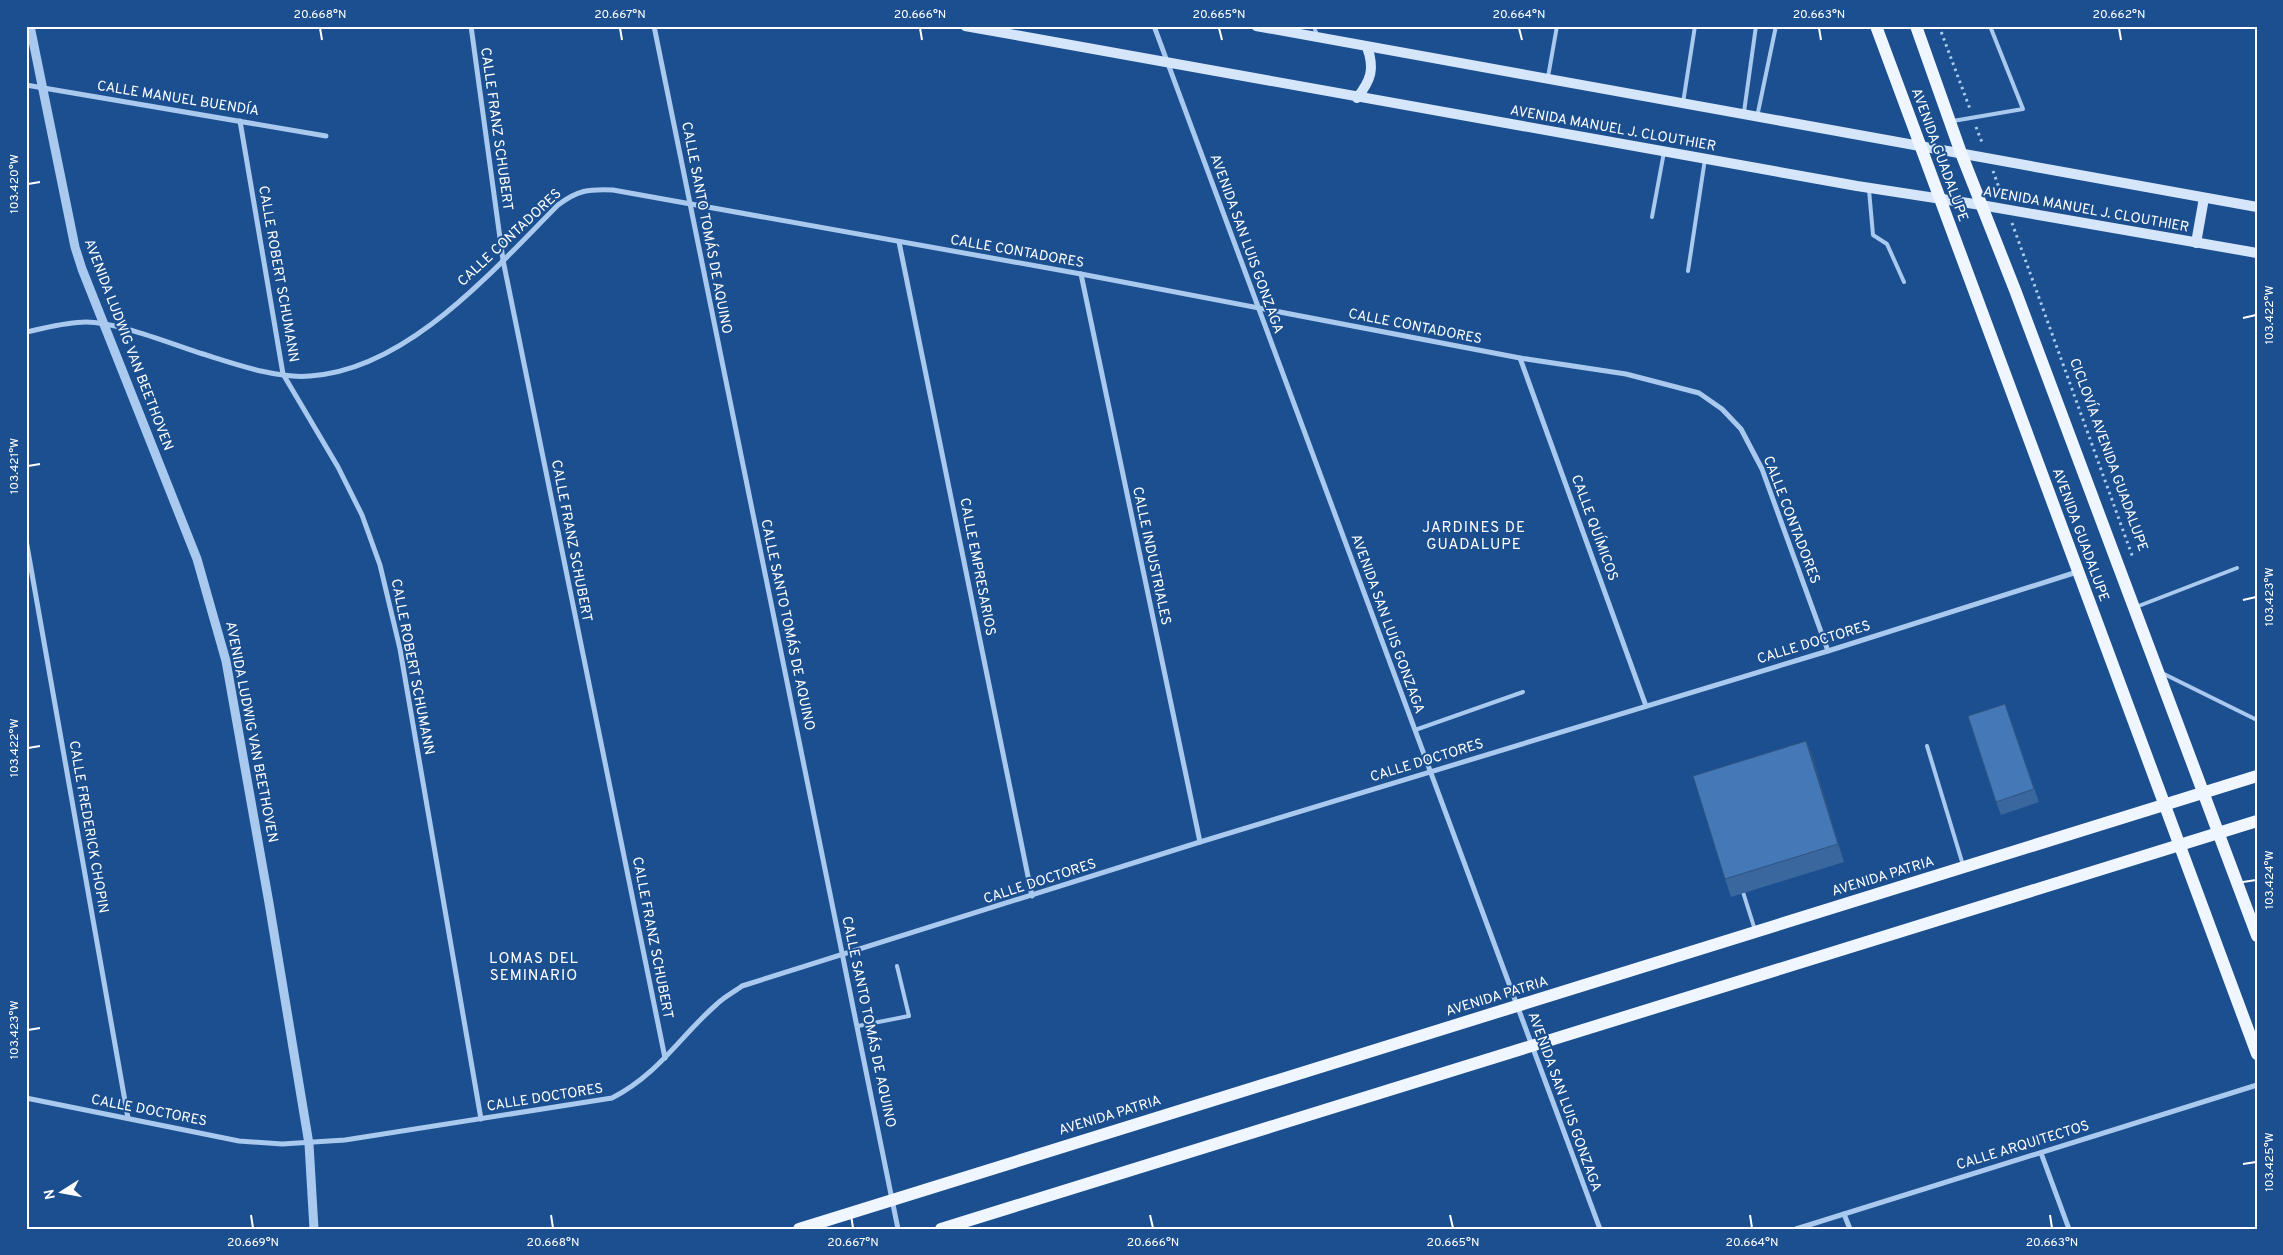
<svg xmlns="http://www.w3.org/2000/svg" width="2283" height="1255" font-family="Overpass,sans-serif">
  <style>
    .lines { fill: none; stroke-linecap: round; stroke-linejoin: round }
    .path { stroke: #a9c9ee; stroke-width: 3; stroke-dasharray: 2.5 4; stroke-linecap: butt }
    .service { stroke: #a9c9ee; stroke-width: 4 }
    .minor { stroke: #a9c9ee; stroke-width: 5 }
    .tertiary { stroke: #a9c9ee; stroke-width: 9 }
    .secondary { stroke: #d6e6fa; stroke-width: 10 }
    .primary { stroke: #f0f6ff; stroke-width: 12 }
    .wall { fill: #3a679d }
    .shaded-wall { fill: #305480 }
    .building { fill: #4478b7; stroke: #305480 }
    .ticks { fill: none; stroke: #fff; stroke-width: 2 }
    .labels { text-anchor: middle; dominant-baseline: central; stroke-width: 4; stroke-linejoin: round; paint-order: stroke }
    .street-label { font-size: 14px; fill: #fff; stroke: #1b4f8f }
    .neighbourhood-label { font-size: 15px; letter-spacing: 1px; fill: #fff; stroke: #1b4f8f }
    .neatline { fill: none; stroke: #fff; stroke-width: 2 }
    .ticks-label { font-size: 12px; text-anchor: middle; fill: #fff }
  </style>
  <rect width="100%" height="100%" fill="#1b4f8f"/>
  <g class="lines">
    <g class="path">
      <path d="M1939,26L1970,109"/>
      <path d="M1976,127L1983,145"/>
      <path d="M1993,171L2002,196"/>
      <path d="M2012,223L2133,558"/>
    </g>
    <g class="service">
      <path d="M1314,26L1317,36"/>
      <path d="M1548,77L1557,26"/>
      <path d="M1683,103L1695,26"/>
      <path d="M1744,112L1756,26"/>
      <path d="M1757,117L1776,26"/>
      <path d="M1953,121L2023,109L1990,26"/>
      <path d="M1869,190L1873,235L1887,244L1904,282"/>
      <path d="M1652,217L1664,152"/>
      <path d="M1688,271L1705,159"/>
      <path d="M2136,607L2237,568"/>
      <path d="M2162,673L2257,720"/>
      <path d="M1415,730L1523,692"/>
      <path d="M1927,746L1963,865"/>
      <path d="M1742,889L1755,930"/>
      <path d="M858,1026L909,1016L897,966"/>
    </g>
    <g class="minor">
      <path d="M471,26L503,260L665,1058"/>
      <path d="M654,26L898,1229"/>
      <path d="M1154,26L1600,1229"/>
      <path d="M26,85L326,136"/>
      <path d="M240,121L283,374L338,467L362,515L380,565L400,649L481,1119"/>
      <path d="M899,242L1032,896"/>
      <path d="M1081,274L1200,842"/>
      <path d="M26,332C46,328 66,322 86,322C118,322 171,344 203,354C235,364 277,379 310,376C408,370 493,270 558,205C578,190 588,189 613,190L1081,274L1520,358L1626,374L1699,393L1722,409L1741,429L1762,469L1828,651"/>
      <path d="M1520,358L1646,706"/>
      <path d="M26,540L128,1118"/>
      <path d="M26,1098L239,1141L282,1144L345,1140L612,1098C659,1074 680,1036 717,1004C724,997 734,992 742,986L1200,842L1828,651L2077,572"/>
      <path d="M2041,1153L2069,1229"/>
      <path d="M1844,1214L1850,1229"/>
      <path d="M1796,1229L2257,1085"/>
    </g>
    <path class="tertiary" d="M30,26L75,247L82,269L197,559L226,661L269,903L309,1144L314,1229"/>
    <g class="secondary">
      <path d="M965,26L1857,186L1981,205L2257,253"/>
      <path d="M1256,26L2257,207"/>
      <path d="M1357,98C1371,80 1375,69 1367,47"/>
      <path d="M2196,243L2204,198"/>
    </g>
    <g class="primary">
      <path d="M1876,26L2257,1054"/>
      <path d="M1916,26L1961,153L2015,290L2257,936"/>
      <path d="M799,1229L2257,776"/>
      <path d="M941,1229L2257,821"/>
    </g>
  </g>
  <g class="wall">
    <path d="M2005,704L2039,802L2001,815L1996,802Z"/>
    <path d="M1806,741L1813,758L1844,862L1731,897L1725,879Z"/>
  </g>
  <path class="shaded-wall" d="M1806,741L1813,758L1844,862L1838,844Z"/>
  <g class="building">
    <path d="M2005,704L2034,789L1996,802L1968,716Z"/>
    <path d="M1806,741L1838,844L1725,879L1693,776Z"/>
  </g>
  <path class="ticks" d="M320,28L322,40M620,28L622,40M920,28L922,40M1219,28L1222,40M1519,28L1522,40M1819,28L1821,40M2119,28L2121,40M28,184L40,182M2243,318L2256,315M28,466L40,464M2243,600L2256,597M28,748L40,746M2243,882L2256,880M28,1030L40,1028M2243,1164L2256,1162M251,1215L253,1228M551,1215L553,1228M851,1215L853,1228M1150,1215L1153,1228M1450,1215L1453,1228M1750,1215L1752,1228M2050,1215L2052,1228"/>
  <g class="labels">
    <g class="street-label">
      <text transform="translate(178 99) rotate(9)">CALLE MANUEL BUENDÍA</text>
      <text transform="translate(496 129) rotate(82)">CALLE FRANZ SCHUBERT</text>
      <text transform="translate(1613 129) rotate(10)">AVENIDA MANUEL J. CLOUTHIER</text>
      <text transform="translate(1939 155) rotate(70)">AVENIDA GUADALUPE</text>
      <text transform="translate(2086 210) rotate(10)">AVENIDA MANUEL J. CLOUTHIER</text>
      <text transform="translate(706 228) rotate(79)">CALLE SANTO TOMÁS DE AQUINO</text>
      <text transform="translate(510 238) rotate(-43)">CALLE CONTADORES</text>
      <text transform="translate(1246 244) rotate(70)">AVENIDA SAN LUIS GONZAGA</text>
      <text transform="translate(1017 252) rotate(10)">CALLE CONTADORES</text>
      <text transform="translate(278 274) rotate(80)">CALLE ROBERT SCHUMANN</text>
      <text transform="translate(1415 327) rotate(11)">CALLE CONTADORES</text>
      <text transform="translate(128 345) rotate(69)">AVENIDA LUDWIG VAN BEETHOVEN</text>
      <text transform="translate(2108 455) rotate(70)">CICLOVÍA AVENIDA GUADALUPE</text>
      <text transform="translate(1791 520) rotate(69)">CALLE CONTADORES</text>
      <text transform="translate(1594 528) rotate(70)">CALLE QUÍMICOS</text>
      <text transform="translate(2080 535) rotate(70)">AVENIDA GUADALUPE</text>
      <text transform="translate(571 541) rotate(79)">CALLE FRANZ SCHUBERT</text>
      <text transform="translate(1151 556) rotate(78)">CALLE INDUSTRIALES</text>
      <text transform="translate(977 567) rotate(79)">CALLE EMPRESARIOS</text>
      <text transform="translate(1387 624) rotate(70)">AVENIDA SAN LUIS GONZAGA</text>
      <text transform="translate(787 625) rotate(78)">CALLE SANTO TOMÁS DE AQUINO</text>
      <text transform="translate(1814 643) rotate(-17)">CALLE DOCTORES</text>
      <text transform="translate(412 667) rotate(79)">CALLE ROBERT SCHUMANN</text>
      <text transform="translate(251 732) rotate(79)">AVENIDA LUDWIG VAN BEETHOVEN</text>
      <text transform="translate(1427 761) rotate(-17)">CALLE DOCTORES</text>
      <text transform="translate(88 827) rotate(80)">CALLE FREDERICK CHOPIN</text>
      <text transform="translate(1883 877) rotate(-17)">AVENIDA PATRIA</text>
      <text transform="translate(1040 882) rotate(-18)">CALLE DOCTORES</text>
      <text transform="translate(652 938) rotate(79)">CALLE FRANZ SCHUBERT</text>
      <text transform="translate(1497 997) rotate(-17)">AVENIDA PATRIA</text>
      <text transform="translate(868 1022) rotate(78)">CALLE SANTO TOMÁS DE AQUINO</text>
      <text transform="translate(545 1098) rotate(-9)">CALLE DOCTORES</text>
      <text transform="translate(1564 1102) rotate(70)">AVENIDA SAN LUIS GONZAGA</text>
      <text transform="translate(149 1111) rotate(11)">CALLE DOCTORES</text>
      <text transform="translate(1110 1116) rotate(-17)">AVENIDA PATRIA</text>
      <text transform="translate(2023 1146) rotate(-17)">CALLE ARQUITECTOS</text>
    </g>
    <g class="neighbourhood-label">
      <text x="1474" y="528">JARDINES DE<tspan x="1474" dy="17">GUADALUPE</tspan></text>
      <text x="534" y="959">LOMAS DEL<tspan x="534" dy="17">SEMINARIO</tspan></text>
    </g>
  </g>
  <rect width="2283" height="1255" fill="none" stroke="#1b4f8f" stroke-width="55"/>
  <g transform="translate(62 1192) rotate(259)" stroke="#1b4f8f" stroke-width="4" paint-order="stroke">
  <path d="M0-4L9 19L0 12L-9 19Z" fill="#ffffff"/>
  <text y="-8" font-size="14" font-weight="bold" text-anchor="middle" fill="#ffffff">N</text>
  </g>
  <rect x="28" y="28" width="2228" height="1200" class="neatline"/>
  <g class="ticks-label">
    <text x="320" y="18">20.668°N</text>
    <text x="620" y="18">20.667°N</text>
    <text x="920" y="18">20.666°N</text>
    <text x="1219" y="18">20.665°N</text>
    <text x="1519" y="18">20.664°N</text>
    <text x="1819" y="18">20.663°N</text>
    <text x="2119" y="18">20.662°N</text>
    <text transform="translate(14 184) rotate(-90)" y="4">103.420°W</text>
    <text transform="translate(2269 315) rotate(-90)" y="4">103.422°W</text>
    <text transform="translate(14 466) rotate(-90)" y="4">103.421°W</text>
    <text transform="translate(2269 597) rotate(-90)" y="4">103.423°W</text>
    <text transform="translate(14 748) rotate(-90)" y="4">103.422°W</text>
    <text transform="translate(2269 880) rotate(-90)" y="4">103.424°W</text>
    <text transform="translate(14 1030) rotate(-90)" y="4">103.423°W</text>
    <text transform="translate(2269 1162) rotate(-90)" y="4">103.425°W</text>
    <text x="253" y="1246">20.669°N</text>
    <text x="553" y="1246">20.668°N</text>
    <text x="853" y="1246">20.667°N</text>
    <text x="1153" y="1246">20.666°N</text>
    <text x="1453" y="1246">20.665°N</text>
    <text x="1752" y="1246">20.664°N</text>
    <text x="2052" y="1246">20.663°N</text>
  </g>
</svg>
